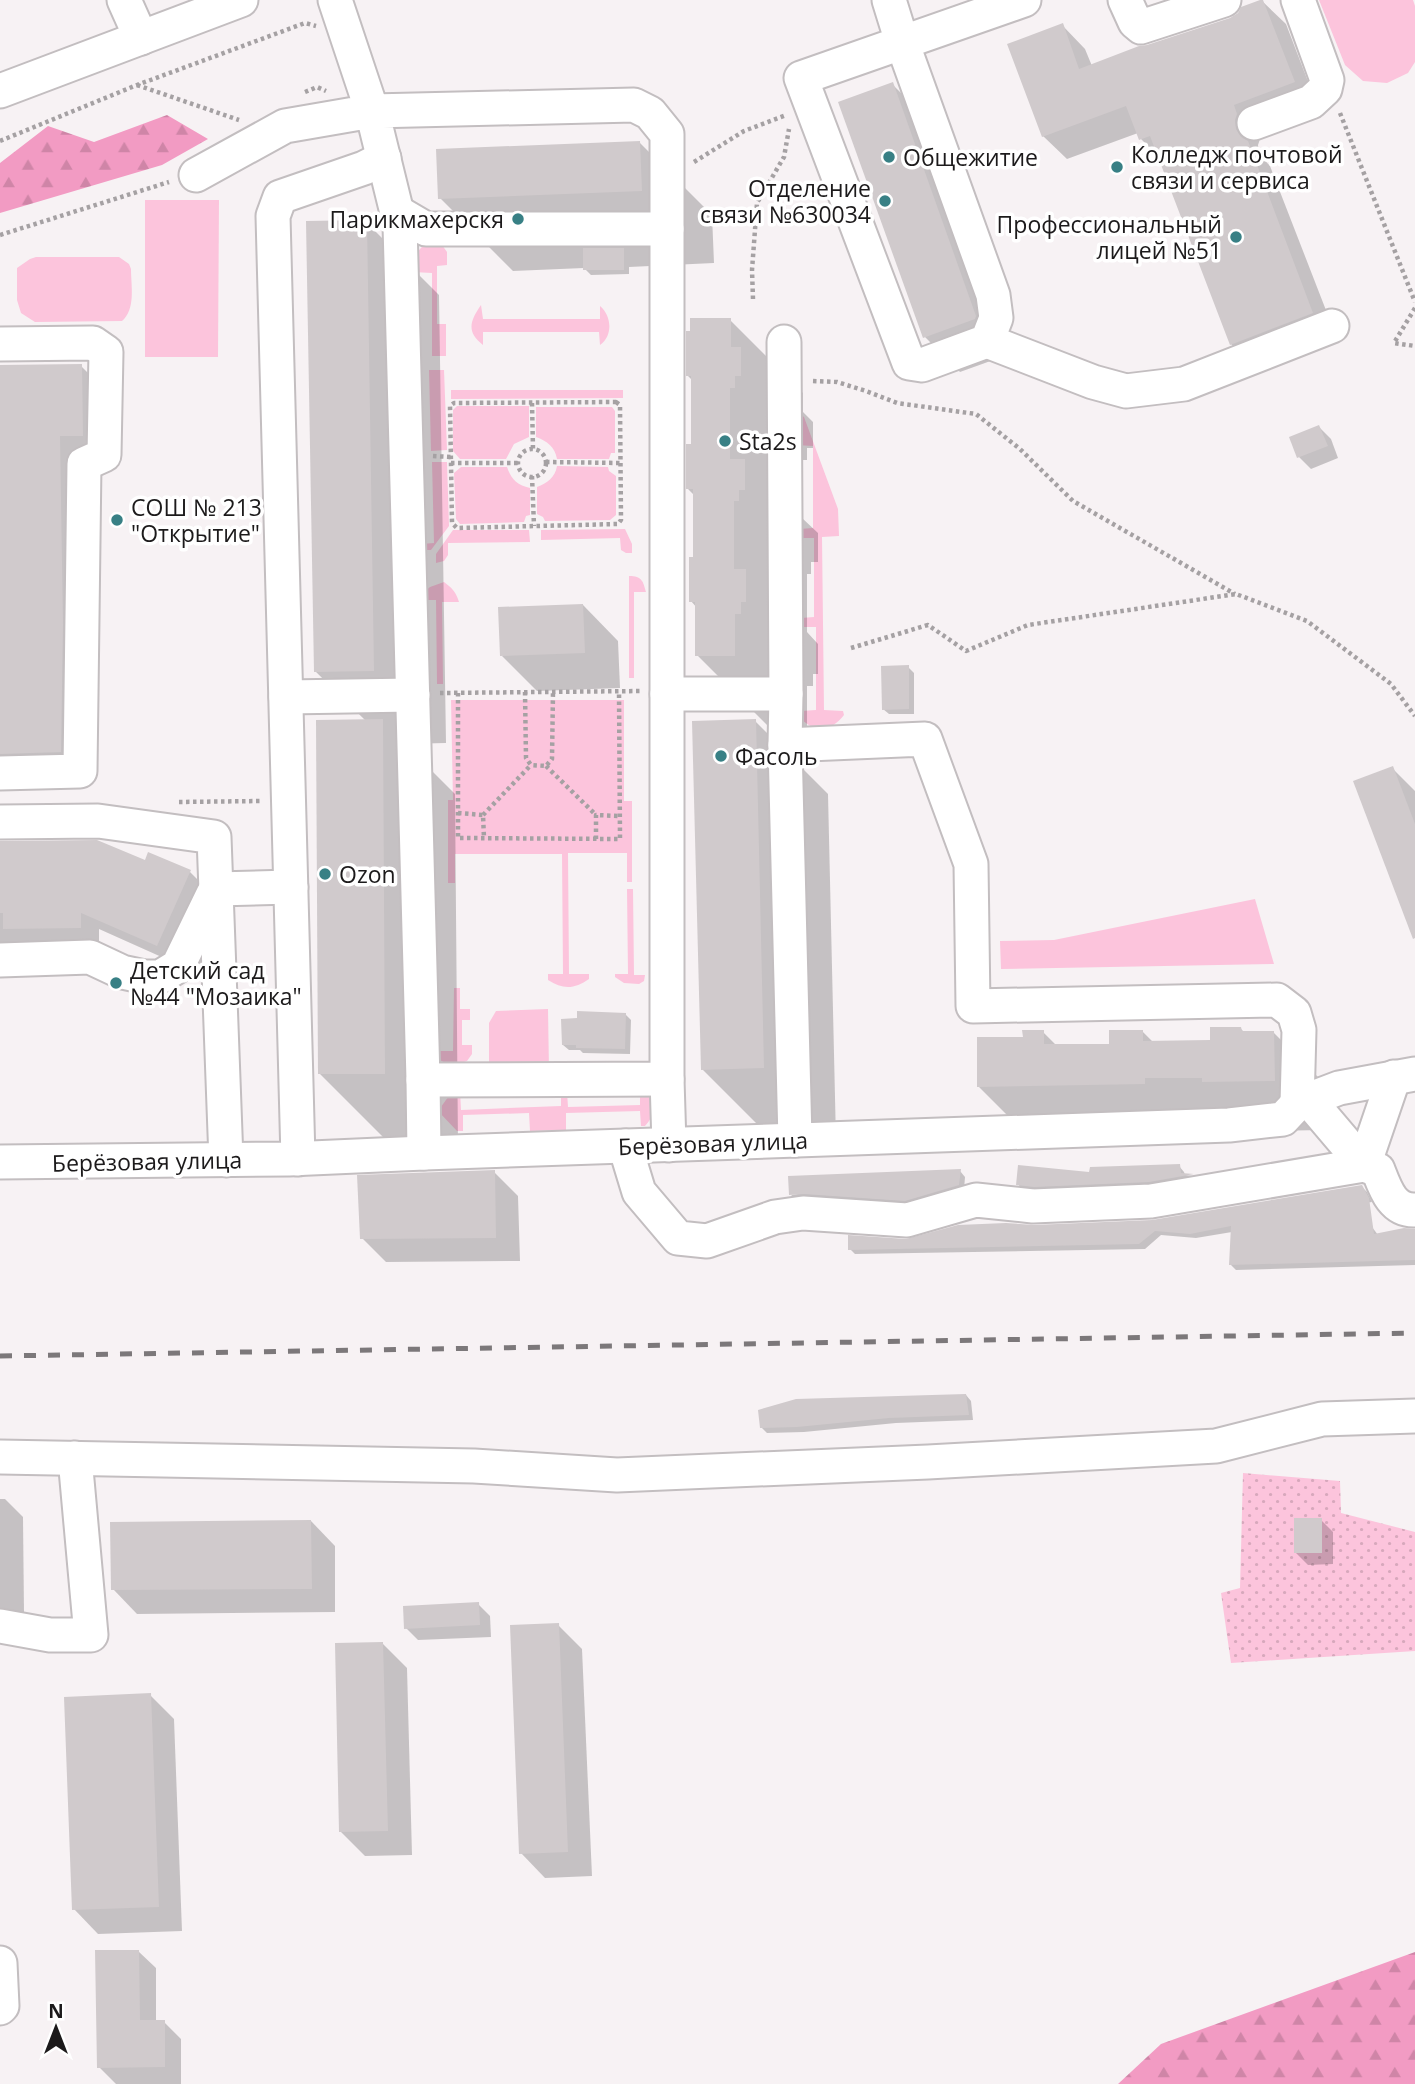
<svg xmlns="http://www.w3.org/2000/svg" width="1415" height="2084" font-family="'Open Sans',sans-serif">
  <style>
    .green { fill: #fcc4dc }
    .forest { fill: url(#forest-firs) }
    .garden { fill: url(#garden-dots) }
    .shadow { fill: #0003 }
    .building { fill: #d0cacc }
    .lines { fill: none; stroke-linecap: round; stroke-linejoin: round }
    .minor-casing { stroke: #c3bec0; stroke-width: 37 }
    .path { stroke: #a5a1a3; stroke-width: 4.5; stroke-dasharray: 3.5 3.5; stroke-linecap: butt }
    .minor { stroke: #fff; stroke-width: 33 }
    .rail { stroke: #7c787a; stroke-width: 5; stroke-dasharray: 12 12; stroke-linecap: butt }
    .poi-dot { fill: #388085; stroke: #fff; stroke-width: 2.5 }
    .labels { text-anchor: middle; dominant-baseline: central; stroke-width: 7; stroke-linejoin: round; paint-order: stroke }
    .poi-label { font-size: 23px; fill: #1c1a1b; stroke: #fff; text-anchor: start }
    .street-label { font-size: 23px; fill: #1c1a1b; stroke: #fff }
  </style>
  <defs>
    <pattern id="forest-firs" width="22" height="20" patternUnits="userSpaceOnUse" patternTransform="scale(1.75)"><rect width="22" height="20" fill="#f29bc3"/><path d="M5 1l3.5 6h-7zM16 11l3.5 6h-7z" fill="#cf85a7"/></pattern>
    <pattern id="garden-dots" width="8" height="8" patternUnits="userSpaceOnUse" patternTransform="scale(1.75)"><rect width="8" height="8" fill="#fcc4dc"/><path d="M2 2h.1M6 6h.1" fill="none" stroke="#d7a8bc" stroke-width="1.8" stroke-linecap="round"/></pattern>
  </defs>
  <rect width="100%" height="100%" fill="#f7f2f4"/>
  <g class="green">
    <path d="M1319,0H1413L1415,6V62L1408,73L1387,83L1363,81L1345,65Z"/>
    <path d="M145,200H219L218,357H145Z"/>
    <path d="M428,242L442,245L447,252V265L437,266V324H446V356H432V273L413,272C413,257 416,251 428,242Z"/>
    <path d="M36,257H119L129,264L131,269C131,286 136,309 122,321L35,322L21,313L17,300V268L30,259Z"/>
    <path d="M481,305L483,319H600V306C612,316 613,336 600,345L599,332H483V345C466,332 470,321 481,305Z"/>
    <path d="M429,370H444L447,450L431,451Z"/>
    <path d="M451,390H623V398L451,399Z"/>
    <path d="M457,406H529V437L514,444L506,459H460L453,451V410Z"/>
    <path d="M536,407H612L615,411V453H611L609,459H557C555,447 547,441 536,437Z"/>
    <path d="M800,414L804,417L838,509L839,536L822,537L824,710L843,711L844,715C831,731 817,734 801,719V711L816,710V627H801V618L814,617V538H799V529L813,528V446L796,445Z"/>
    <path d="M432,462H447L449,526L431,550H419L421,544L434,543Z"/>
    <path d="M557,466L608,467L609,471L616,476V515L610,520L545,521L543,517L537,514V487C547,483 555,478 557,466Z"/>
    <path d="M461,467H507C511,479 517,485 530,488V515L526,516L524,522L460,524L456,519L454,473Z"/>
    <path d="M625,529L632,544V553H626L621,550L620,538L541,540V530Z"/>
    <path d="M453,530H529L530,542L448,543V555L444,561L436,563V554Z"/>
    <path d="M629,576C642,576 643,581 646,592H634V678H629Z"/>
    <path d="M444,582C452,588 456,592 459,602H442L443,684H437L436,600H424L423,593L430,587Z"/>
    <path d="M451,700H624V801H632V882H627V853H568L569,974H589V979C575,989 563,990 548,980V974H563L562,854H455V883H448V800H453Z"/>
    <path d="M627,889H633L634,975H645L644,981L639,984L624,983L615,977V974H628Z"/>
    <path d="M1255,899L1274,964L1001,969L1000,941L1054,940Z"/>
    <path d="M454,988H460V1009H470V1020H462V1045H472V1054L467,1061L451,1066L436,1058L434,1051H453Z"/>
    <path d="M548,1009L549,1071H489V1023L496,1011Z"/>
    <path d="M640,1088C658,1094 657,1114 645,1126H641L640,1111L566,1113V1130L530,1131L529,1113L463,1115V1131H457L438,1111L451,1093L460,1090L461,1110L561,1106V1092H567L568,1107L640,1105Z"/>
  </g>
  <g class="forest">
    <path d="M167,115L208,139L162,165L0,213V163L48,126L94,142Z"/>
    <path d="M1415,1952V2084H1118L1161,2044Z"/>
  </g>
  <path class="garden" d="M1243,1473L1340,1481L1341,1513L1415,1532V1651L1231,1663L1221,1593L1240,1588Z"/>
  <g class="shadow">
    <path d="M1262,1L1286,24L1317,105L1256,129L1260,139L1258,145L1259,154L1270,166L1336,336L1255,368L1231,344L1160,158L1141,139L1138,133L1067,159L1043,136L1062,25L1085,49L1092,66L1231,20Z"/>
    <path d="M892,84L928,120L1010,354L960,372L925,337Z"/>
    <path d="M639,142L712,215L714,263L629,267V274L591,275L584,268L513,271L440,198Z"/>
    <path d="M366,222L439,295L446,743L405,744L455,794L458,1146L393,1147L320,1074L366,721L315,671Z"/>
    <path d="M730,320L803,393V412L813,422V448H807V460H802V518L818,533V562H811V574H807V632L818,644V674H813V686H807V728H770L697,655V608L691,601L694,559V495L688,489L692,446V380L688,376Z"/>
    <path d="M81,366L99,384L100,454L78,770L0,771V367Z"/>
    <path d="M1319,427L1331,439L1338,458L1311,469L1299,457Z"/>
    <path d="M583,605L618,641L620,688L537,691L502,656Z"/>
    <path d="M908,667L914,673V714H889L883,709Z"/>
    <path d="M755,721L828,794L836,1140L775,1142L702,1069Z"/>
    <path d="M1392,768L1415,791V938L1356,782Z"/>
    <path d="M0,843L146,862L190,872L208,890L175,963L99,929V946L0,952Z"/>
    <path d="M625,1014L631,1020L630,1054L583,1053L580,1050H569L563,1045Z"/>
    <path d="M1241,1029L1245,1033H1274L1323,1082V1130L1028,1136L979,1087L1024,1039L1043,1032L1057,1046L1111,1045L1142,1031L1153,1042H1212Z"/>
    <path d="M1179,1166L1184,1172L1185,1175L1193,1176L1197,1180L1155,1187L1023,1190L1018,1184L1091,1174Z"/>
    <path d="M960,1171L965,1177L964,1190L911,1205L797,1200L791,1195Z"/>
    <path d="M494,1172L518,1196L520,1261L386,1262L362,1238Z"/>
    <path d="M1362,1187L1367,1192L1372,1202L1331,1208L1372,1227L1378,1235L1415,1231V1265L1236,1270L1231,1265L1232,1232L1196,1238L1161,1235L1145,1249L855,1254L850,1249L1034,1227L1152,1222Z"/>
    <path d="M966,1395L971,1401L973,1420L896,1423L804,1432L767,1433L761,1427Z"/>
    <path d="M0,1499H5L23,1517L24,1612H0Z"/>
    <path d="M1321,1520L1333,1532V1564L1308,1565L1296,1553Z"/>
    <path d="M311,1521L335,1546V1612L137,1614L113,1589Z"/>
    <path d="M478,1604L490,1616L491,1637L418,1640L406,1628Z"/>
    <path d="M558,1625L582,1649L592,1876L545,1878L521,1853Z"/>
    <path d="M383,1644L407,1668L412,1855L365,1856L341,1832Z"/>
    <path d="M150,1695L174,1719L182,1931L98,1934L74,1909Z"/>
    <path d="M138,1951L156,1968V2022H164L181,2039V2084H116L99,2067Z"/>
  </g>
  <g class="building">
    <path d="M1260,0H1263L1295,82L1234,105L1237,114L1235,120L1236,129L1241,137L1248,141L1313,313L1230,345L1150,136L1139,140L1126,106L1042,137L1007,44L1063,23L1079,69L1139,46L1147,45L1230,18L1238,13L1241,7Z"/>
    <path d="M893,82L976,316L975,319L923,338L838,102Z"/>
    <path d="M640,141L642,191L438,199L436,149Z"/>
    <path d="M367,220L374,671L314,672L306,221Z"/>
    <rect x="583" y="248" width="41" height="22"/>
    <path d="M690,318H731V347H741V376H735V388H730V459H745V490H739V501H734V569H746V602H741V614H735V656H695V602H689V557H693V489H686V444H691V376H686V331H690Z"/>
    <path d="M82,364L83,436H60L63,624L61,752L0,754V365Z"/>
    <path d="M1319,425L1328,446L1297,458L1289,437Z"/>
    <path d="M583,604L585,653L500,656L498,607Z"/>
    <path d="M909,665V709L882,710L881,666Z"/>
    <path d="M383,719L385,1074H318L316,720Z"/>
    <path d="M756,719L764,1068L701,1070L692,721Z"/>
    <path d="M1393,766L1415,824V938L1413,939L1353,781Z"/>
    <path d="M97,840L145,860L148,852L191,870L157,946L81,913V928L3,929V913H0V841Z"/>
    <path d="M577,1011L626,1013L625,1049L576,1048V1045H562L561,1019L577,1018Z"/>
    <path d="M1210,1027H1241L1242,1031H1274L1275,1081L1202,1082V1078H1145V1084L977,1087V1037H1023L1022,1030H1044V1044H1109V1030H1143V1041L1210,1040Z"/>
    <path d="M1180,1164L1181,1173L1194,1174L1149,1182L1034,1187L1016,1185L1018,1165L1089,1172L1090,1167Z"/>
    <path d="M961,1169L959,1185L905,1201L804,1194L789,1195L788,1176Z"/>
    <path d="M495,1170L496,1238L360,1239L357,1175Z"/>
    <path d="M1362,1185L1369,1198L1374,1234L1404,1228L1415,1229V1260L1229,1265L1231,1226L1190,1234L1155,1231L1139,1244L848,1250V1235L906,1239L958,1225L1006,1223L1034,1225L1152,1220Z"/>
    <path d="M966,1394L969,1415L889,1418L797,1427L760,1428L758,1410L796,1399Z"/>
    <rect x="1294" y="1518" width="28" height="35"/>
    <path d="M311,1520L312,1589L111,1590L110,1522Z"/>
    <path d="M479,1602L480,1625L404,1629L403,1606Z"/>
    <path d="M559,1623L568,1852L519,1854L510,1625Z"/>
    <path d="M383,1642L388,1831L339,1832L335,1643Z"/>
    <path d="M151,1693L159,1907L72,1910L64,1697Z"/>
    <path d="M95,1950H139L140,2020H165V2067L97,2068Z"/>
  </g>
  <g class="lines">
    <defs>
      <g id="minor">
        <path d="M124,0L141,38"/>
        <path d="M889,0L902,42L993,295L996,318L987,341L922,365L909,363L801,78L1024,0"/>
        <path d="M1125,0L1135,22L1141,27L1224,0"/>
        <path d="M0,91L241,0"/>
        <path d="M1254,123L1311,102L1325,89L1327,80L1298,0"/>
        <path d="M196,175L285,126L372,111L634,105L650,113L667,134V1079L423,1080L400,225L372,111L335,0"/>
        <path d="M397,212L426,229H667"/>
        <path d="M987,341L1093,382L1126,391L1184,384L1332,326"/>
        <path d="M0,344L93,343L106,352L104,455L84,464L80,771L0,773"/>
        <path d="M667,694H786L784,342"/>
        <path d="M786,694L785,745L795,1140"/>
        <path d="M286,697L413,695"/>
        <path d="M785,745L925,739L971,864L973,1006L1277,1000L1294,1013L1299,1030L1297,1104"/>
        <path d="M0,822L98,821L214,837L226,1160"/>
        <path d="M216,889L291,887"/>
        <path d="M0,960L90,957L122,972L145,977H160L178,966L213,894"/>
        <path d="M667,1079L669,1145"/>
        <path d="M423,1080L424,1153"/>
        <path d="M1308,1099L1364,1165L1378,1170C1385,1188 1392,1211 1415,1210"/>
        <path d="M625,1146L639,1192L678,1238L707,1241L775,1217L803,1213L907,1220L976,1200L1033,1206L1151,1201L1364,1165L1394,1077"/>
        <path d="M298,1159L273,216L280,197L364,168L384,158"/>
        <path d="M0,1162L289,1159L424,1153L1229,1125L1283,1119L1297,1104L1339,1088L1415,1074"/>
        <path d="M0,1457L474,1466L617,1475L928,1462L1216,1446L1322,1419L1415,1416"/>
        <path d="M0,1626L50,1635H91L75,1458"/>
        <path d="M0,1963L2,2006L0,2008"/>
      </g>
    </defs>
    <use href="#minor" class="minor-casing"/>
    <g class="path">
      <path d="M137,85L239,120"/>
      <path d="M305,92L317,87L326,91"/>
      <path d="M1340,113L1415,302"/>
      <path d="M0,141L137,85L305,23L316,26"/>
      <path d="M694,162L744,131L786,115"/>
      <path d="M0,235L169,182"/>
      <path d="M753,299L752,270L757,203L784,157L789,129"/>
      <path d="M1415,308L1394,343L1415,346"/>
      <path d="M813,381L837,382L866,391L897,403L976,414L1020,449L1073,501L1235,594"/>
      <path d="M616,402L620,405L621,520L618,524L457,528L452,523L450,406L454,403Z"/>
      <path d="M532,403L533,449"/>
      <circle cx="532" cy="463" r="14"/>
      <path d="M433,456L451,457"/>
      <path d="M546,462L621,463"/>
      <path d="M451,463H518"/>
      <path d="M532,476L534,526"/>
      <path d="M851,648L928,625L966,651L1028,625L1236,594L1307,621L1391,684L1415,716"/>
      <path d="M525,692L526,758L531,765L546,766L552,759L553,692"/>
      <path d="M440,693L642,691"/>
      <path d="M458,693V838L620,839L619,691"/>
      <path d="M546,766L596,815"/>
      <path d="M179,802L262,801"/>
      <path d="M458,813L483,815L484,838"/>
      <path d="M483,815L531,765"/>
      <path d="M596,839V815L619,816"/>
    </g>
    <use href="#minor" class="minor"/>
    <path class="rail" d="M0,1356L1415,1333"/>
  </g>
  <g class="poi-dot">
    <circle cx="889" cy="157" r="7"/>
    <circle cx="1117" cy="167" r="7"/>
    <circle cx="885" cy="201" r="7"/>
    <circle cx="518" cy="219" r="7"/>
    <circle cx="1236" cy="237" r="7"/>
    <circle cx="725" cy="441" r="7"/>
    <circle cx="117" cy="520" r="7"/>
    <circle cx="721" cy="756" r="7"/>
    <circle cx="325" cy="874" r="7"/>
    <circle cx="116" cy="983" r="7"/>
  </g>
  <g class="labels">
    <g class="poi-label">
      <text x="1131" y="154">Колледж почтовой<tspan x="1131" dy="26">связи и сервиса</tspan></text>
      <text x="903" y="157">Общежитие</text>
      <text x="871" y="188" text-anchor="end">Отделение<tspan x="871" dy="26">связи №630034</tspan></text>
      <text x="504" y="219" text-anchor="end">Парикмахерскя</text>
      <text x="1222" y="224" text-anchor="end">Профессиональный<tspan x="1222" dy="26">лицей №51</tspan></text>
      <text x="739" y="441">Sta2s</text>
      <text x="131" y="507">СОШ № 213<tspan x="131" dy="26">"Открытие"</tspan></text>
      <text x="735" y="756">Фасоль</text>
      <text x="339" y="874">Ozon</text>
      <text x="130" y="970">Детский сад<tspan x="130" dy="26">№44 "Мозаика"</tspan></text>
    </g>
    <g class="street-label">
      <text transform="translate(713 1143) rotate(-2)">Берёзовая улица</text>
      <text transform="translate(147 1161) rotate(-1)">Берёзовая улица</text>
    </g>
  </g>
  <g transform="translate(56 2028)" stroke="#ffffff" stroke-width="5" paint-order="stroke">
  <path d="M0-5L12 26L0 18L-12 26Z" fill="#1c1a1b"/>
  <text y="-10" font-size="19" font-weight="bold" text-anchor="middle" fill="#1c1a1b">N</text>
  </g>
</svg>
